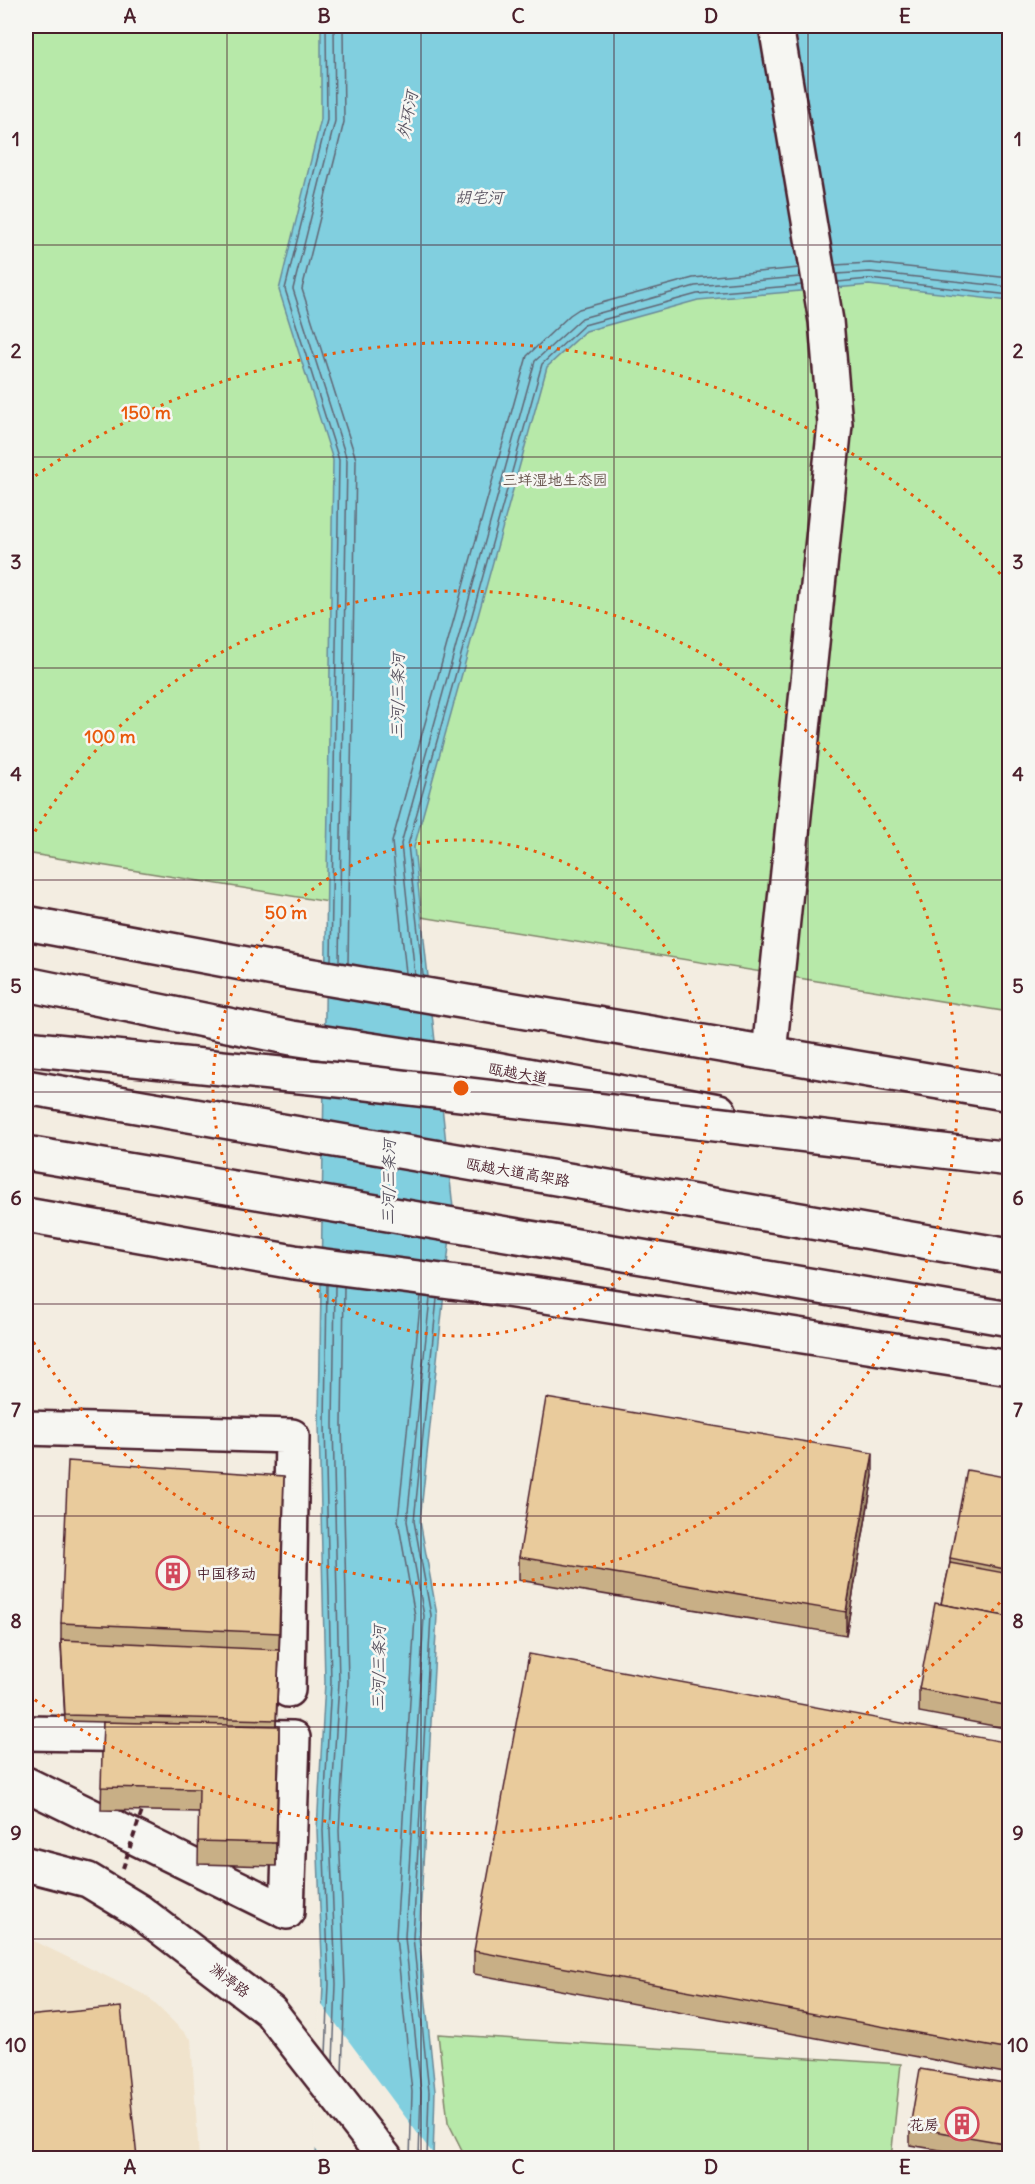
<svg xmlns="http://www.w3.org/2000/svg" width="1035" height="2184" font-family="Delius,'LXGW WenKai TC',sans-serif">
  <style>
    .built { fill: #f0e3cc }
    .green { fill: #b7e9a9; stroke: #80846a; stroke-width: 1.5 }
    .water { fill: #81cfdf; stroke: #6b8997; stroke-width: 1.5 }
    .pier { fill: #f3ede1 }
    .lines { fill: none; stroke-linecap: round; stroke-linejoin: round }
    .shore { stroke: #606573; stroke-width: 1.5 }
    .minor-casing { stroke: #4a1f2b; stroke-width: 38 }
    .highway-casing { stroke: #4a1f2b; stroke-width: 38 }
    .minor { stroke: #f6f6f2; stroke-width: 33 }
    .highway { stroke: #f6f6f2; stroke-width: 33 }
    .highway-bridge-casing { stroke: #4a1f2b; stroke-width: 38; stroke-linecap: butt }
    .path-bridge { stroke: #4a1f2b; stroke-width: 4; stroke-dasharray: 6 4.5; stroke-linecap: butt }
    .highway-bridge { stroke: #f6f6f2; stroke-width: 33 }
    .wall { fill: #c8af86; stroke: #4a1f2b; stroke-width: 1.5 }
    .shaded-wall { fill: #a38e6d; stroke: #4a1f2b; stroke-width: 1.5 }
    .building { fill: #e9cb9c; stroke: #4a1f2b; stroke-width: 1.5 }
    .grid { fill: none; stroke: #4a1f2b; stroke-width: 1.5; stroke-opacity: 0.55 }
    .ring { fill: none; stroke: #e8590c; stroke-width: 3; stroke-dasharray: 3 6 }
    .labels { text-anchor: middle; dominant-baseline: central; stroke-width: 5; stroke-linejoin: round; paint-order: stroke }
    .park-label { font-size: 15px; fill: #65524a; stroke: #f6f6f2 }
    .street-label { font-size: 15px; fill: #4a1f2b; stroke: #f6f6f2 }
    .poi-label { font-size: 15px; fill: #4a1f2b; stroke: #f6f6f2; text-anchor: start }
    .water-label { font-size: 16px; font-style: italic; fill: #5a5461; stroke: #f6f6f2 }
    .centre { fill: #e8590c; stroke: #f6f6f2; stroke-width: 3 }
    .ring-label { font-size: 18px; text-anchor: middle; font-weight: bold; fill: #e8590c; stroke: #f6f6f2; stroke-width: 5; stroke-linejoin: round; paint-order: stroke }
    .neatline { fill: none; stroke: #4a1f2b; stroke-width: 2 }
    .grid-label { font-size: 20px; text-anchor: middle; font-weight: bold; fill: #4a1f2b }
  </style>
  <rect width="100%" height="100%" fill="#f3ede1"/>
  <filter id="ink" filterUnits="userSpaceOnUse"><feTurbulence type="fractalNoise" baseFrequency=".0167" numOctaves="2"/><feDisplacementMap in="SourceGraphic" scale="12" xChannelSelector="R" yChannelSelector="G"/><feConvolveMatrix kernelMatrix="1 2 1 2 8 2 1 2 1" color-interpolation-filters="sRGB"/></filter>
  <g filter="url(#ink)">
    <path class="built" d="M26,1937L147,1996L191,2039L199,2158H26Z"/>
    <g class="green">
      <path d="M26,26H1009V1012L26,853Z"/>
      <path d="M438,2034L901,2064L891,2158H466L448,2122Z"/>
    </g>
    <path class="water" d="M321,26H1009V301L869,285L698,300L586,331L547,367L414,847L453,1208L420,1521L437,1615L419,1937L435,2091L433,2158H316L323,1984L317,1830L325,1682L319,1424L333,460L279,290L321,119Z"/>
    <path class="pier" d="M319,2001L436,2158H322L314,2147Z"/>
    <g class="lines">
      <g class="shore">
        <path d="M326,26L327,120L285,289L339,460L331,961"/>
        <path d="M334,26L335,121L293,289L347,460L339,962"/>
        <path d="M343,26L344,122L302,289L356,459L348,964"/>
        <path d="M835,265L870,263L1010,278"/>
        <path d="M836,274L870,272L1010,287"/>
        <path d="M838,282L869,279L1010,295"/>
        <path d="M406,973L392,842L527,356L570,315L579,309L693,278L799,268"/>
        <path d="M415,975L401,844L535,361L582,318L695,286L800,277"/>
        <path d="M423,976L408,845L542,364L584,325L697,294L802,285"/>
        <path d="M326,2054L329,1984L323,1830L331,1682L325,1424L327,1284"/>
        <path d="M333,2063L336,1984L330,1830L339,1682L333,1424L335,1285"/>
        <path d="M342,2074L345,1984L339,1830L348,1682L342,1424L344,1287"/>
        <path d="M410,2158L412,2092L396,1937L415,1616L398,1520L421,1296"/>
        <path d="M419,2158L421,2092L405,1937L424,1616L407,1521L430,1298"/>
        <path d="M427,2158L429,2092L413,1937L431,1615L414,1521L437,1299"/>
      </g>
      <defs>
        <g id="minor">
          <path d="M26,923L290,972L1010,1094"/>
          <path d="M769,1053L835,424L826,321L776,26"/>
          <path d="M26,1215L294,1262L481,1286L1010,1368"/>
          <path d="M26,1428L292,1436L288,1690"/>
          <path d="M26,1733L147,1735"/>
          <path d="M26,1784L287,1912L293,1738L234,1737"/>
          <path d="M26,1864L88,1880L139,1911L270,2011L385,2158"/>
        </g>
        <g id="highway">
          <path d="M26,984L292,1038L490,1068L719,1111"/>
          <path d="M26,1087L1010,1256"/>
          <path d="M26,1153L1010,1319"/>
        </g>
      </defs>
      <use href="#minor" class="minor-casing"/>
      <use href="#highway" class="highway-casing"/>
      <use href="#minor" class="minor"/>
      <use href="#highway" class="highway"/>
      <defs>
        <path id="highway-bridge" d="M26,1048L359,1082L1010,1159"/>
      </defs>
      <use href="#highway-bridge" class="highway-bridge-casing"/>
      <path class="path-bridge" d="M123,1868L142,1811"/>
      <use href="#highway-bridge" class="highway-bridge"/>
    </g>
    <g class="wall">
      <path d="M873,1476L846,1635L519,1580V1557Z"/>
      <path d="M1010,1478V1729L919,1712V1689L941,1604L950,1563V1558Z"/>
      <path d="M284,1499L279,1656L276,1726L279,1749L276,1866L198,1864L199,1812L101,1810L103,1722L65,1721L61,1646V1623Z"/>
      <path d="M1010,1743V2074L474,1974V1951Z"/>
      <path d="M26,2016L137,2158L29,2137L26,2096Z"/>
      <path d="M1010,2084V2158H988L910,2145V2127Z"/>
    </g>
    <g class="shaded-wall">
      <path d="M873,1453V1476L846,1635V1612Z"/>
      <path d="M284,1476L279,1656L276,1727L279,1650Z"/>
      <path d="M279,1726V1749L276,1866V1843Z"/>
    </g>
    <g class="building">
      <path d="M546,1398L873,1453L846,1612L519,1557Z"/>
      <path d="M68,1461L284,1476L279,1633L61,1623Z"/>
      <path d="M967,1470L1010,1478V1570L950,1558Z"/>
      <path d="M950,1563L1010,1574V1617L941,1604Z"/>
      <path d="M935,1603L1010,1617V1706L919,1689Z"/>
      <path d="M61,1640L279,1650L276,1720L65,1715Z"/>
      <path d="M529,1654L1010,1743V2050L474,1951Z"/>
      <path d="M103,1722L279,1726L276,1843L198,1841L199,1789L101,1787Z"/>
      <path d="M121,2007L137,2158H26V2137H30L26,2072V2016Z"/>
      <path d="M920,2069L1010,2084V2144L910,2127Z"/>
    </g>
  </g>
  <path class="grid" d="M227,26V2158M421,26V2158M614,26V2158M808,26V2158M26,245H1010M26,457H1010M26,668H1010M26,880H1010M26,1092H1010M26,1304H1010M26,1516H1010M26,1727H1010M26,1939H1010"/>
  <g class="ring">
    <circle cx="461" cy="1088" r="248"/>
    <path d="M26 847A497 497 0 1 1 26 1329"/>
    <path d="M1006 1596A745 745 0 0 1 28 1695M28 481A745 745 0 0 1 1006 580"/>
  </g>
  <defs>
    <symbol id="building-ring" viewBox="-11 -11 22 22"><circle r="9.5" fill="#f6f6f2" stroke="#d1495b" stroke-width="1.5"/><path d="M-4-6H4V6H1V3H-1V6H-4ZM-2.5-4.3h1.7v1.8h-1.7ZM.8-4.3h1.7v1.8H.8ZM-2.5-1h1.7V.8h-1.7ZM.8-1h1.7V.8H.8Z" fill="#d1495b"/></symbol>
  </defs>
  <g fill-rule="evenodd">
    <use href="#building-ring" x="154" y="1554" width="38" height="38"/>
    <use href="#building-ring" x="943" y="2105" width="38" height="38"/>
  </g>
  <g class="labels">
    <g class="park-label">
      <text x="555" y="479">三垟湿地生态园</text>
    </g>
    <g class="street-label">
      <text transform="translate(518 1073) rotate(10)">瓯越大道</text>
      <text transform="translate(518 1172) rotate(10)">瓯越大道高架路</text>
      <text transform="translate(230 1980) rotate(37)">渊渟路</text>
    </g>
    <g class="poi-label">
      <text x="196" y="1573">中国移动</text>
      <text x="939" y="2124" text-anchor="end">花房</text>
    </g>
    <g class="water-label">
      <text transform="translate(407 115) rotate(-79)">外环河</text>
      <text x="479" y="197">胡宅河</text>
      <text transform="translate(397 696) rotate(-89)">三河/三条河</text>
      <text transform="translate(388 1182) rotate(-89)">三河/三条河</text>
      <text transform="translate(378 1668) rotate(-89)">三河/三条河</text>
    </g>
  </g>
  <circle cx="461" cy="1088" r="9" class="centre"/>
  <g class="ring-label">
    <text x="146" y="419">150 m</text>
    <text x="110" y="743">100 m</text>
    <text x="286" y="919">50 m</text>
  </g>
  <rect width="1035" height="2184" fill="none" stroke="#f6f6f2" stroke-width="66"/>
  <rect x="33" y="33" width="969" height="2118" class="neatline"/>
  <g class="grid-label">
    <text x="130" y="23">A</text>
    <text x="324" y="23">B</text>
    <text x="518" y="23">C</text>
    <text x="711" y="23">D</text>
    <text x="905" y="23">E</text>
    <text x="16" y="146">1</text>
    <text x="1018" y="146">1</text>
    <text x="16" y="358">2</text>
    <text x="1018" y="358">2</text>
    <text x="16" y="569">3</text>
    <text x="1018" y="569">3</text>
    <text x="16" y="781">4</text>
    <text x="1018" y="781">4</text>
    <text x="16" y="993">5</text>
    <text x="1018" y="993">5</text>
    <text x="16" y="1205">6</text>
    <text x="1018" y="1205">6</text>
    <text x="16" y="1417">7</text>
    <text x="1018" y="1417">7</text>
    <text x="16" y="1628">8</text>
    <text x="1018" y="1628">8</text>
    <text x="16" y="1840">9</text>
    <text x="1018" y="1840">9</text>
    <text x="16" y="2052">10</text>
    <text x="1018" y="2052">10</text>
    <text x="130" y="2174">A</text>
    <text x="324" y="2174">B</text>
    <text x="518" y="2174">C</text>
    <text x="711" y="2174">D</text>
    <text x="905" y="2174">E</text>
  </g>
</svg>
